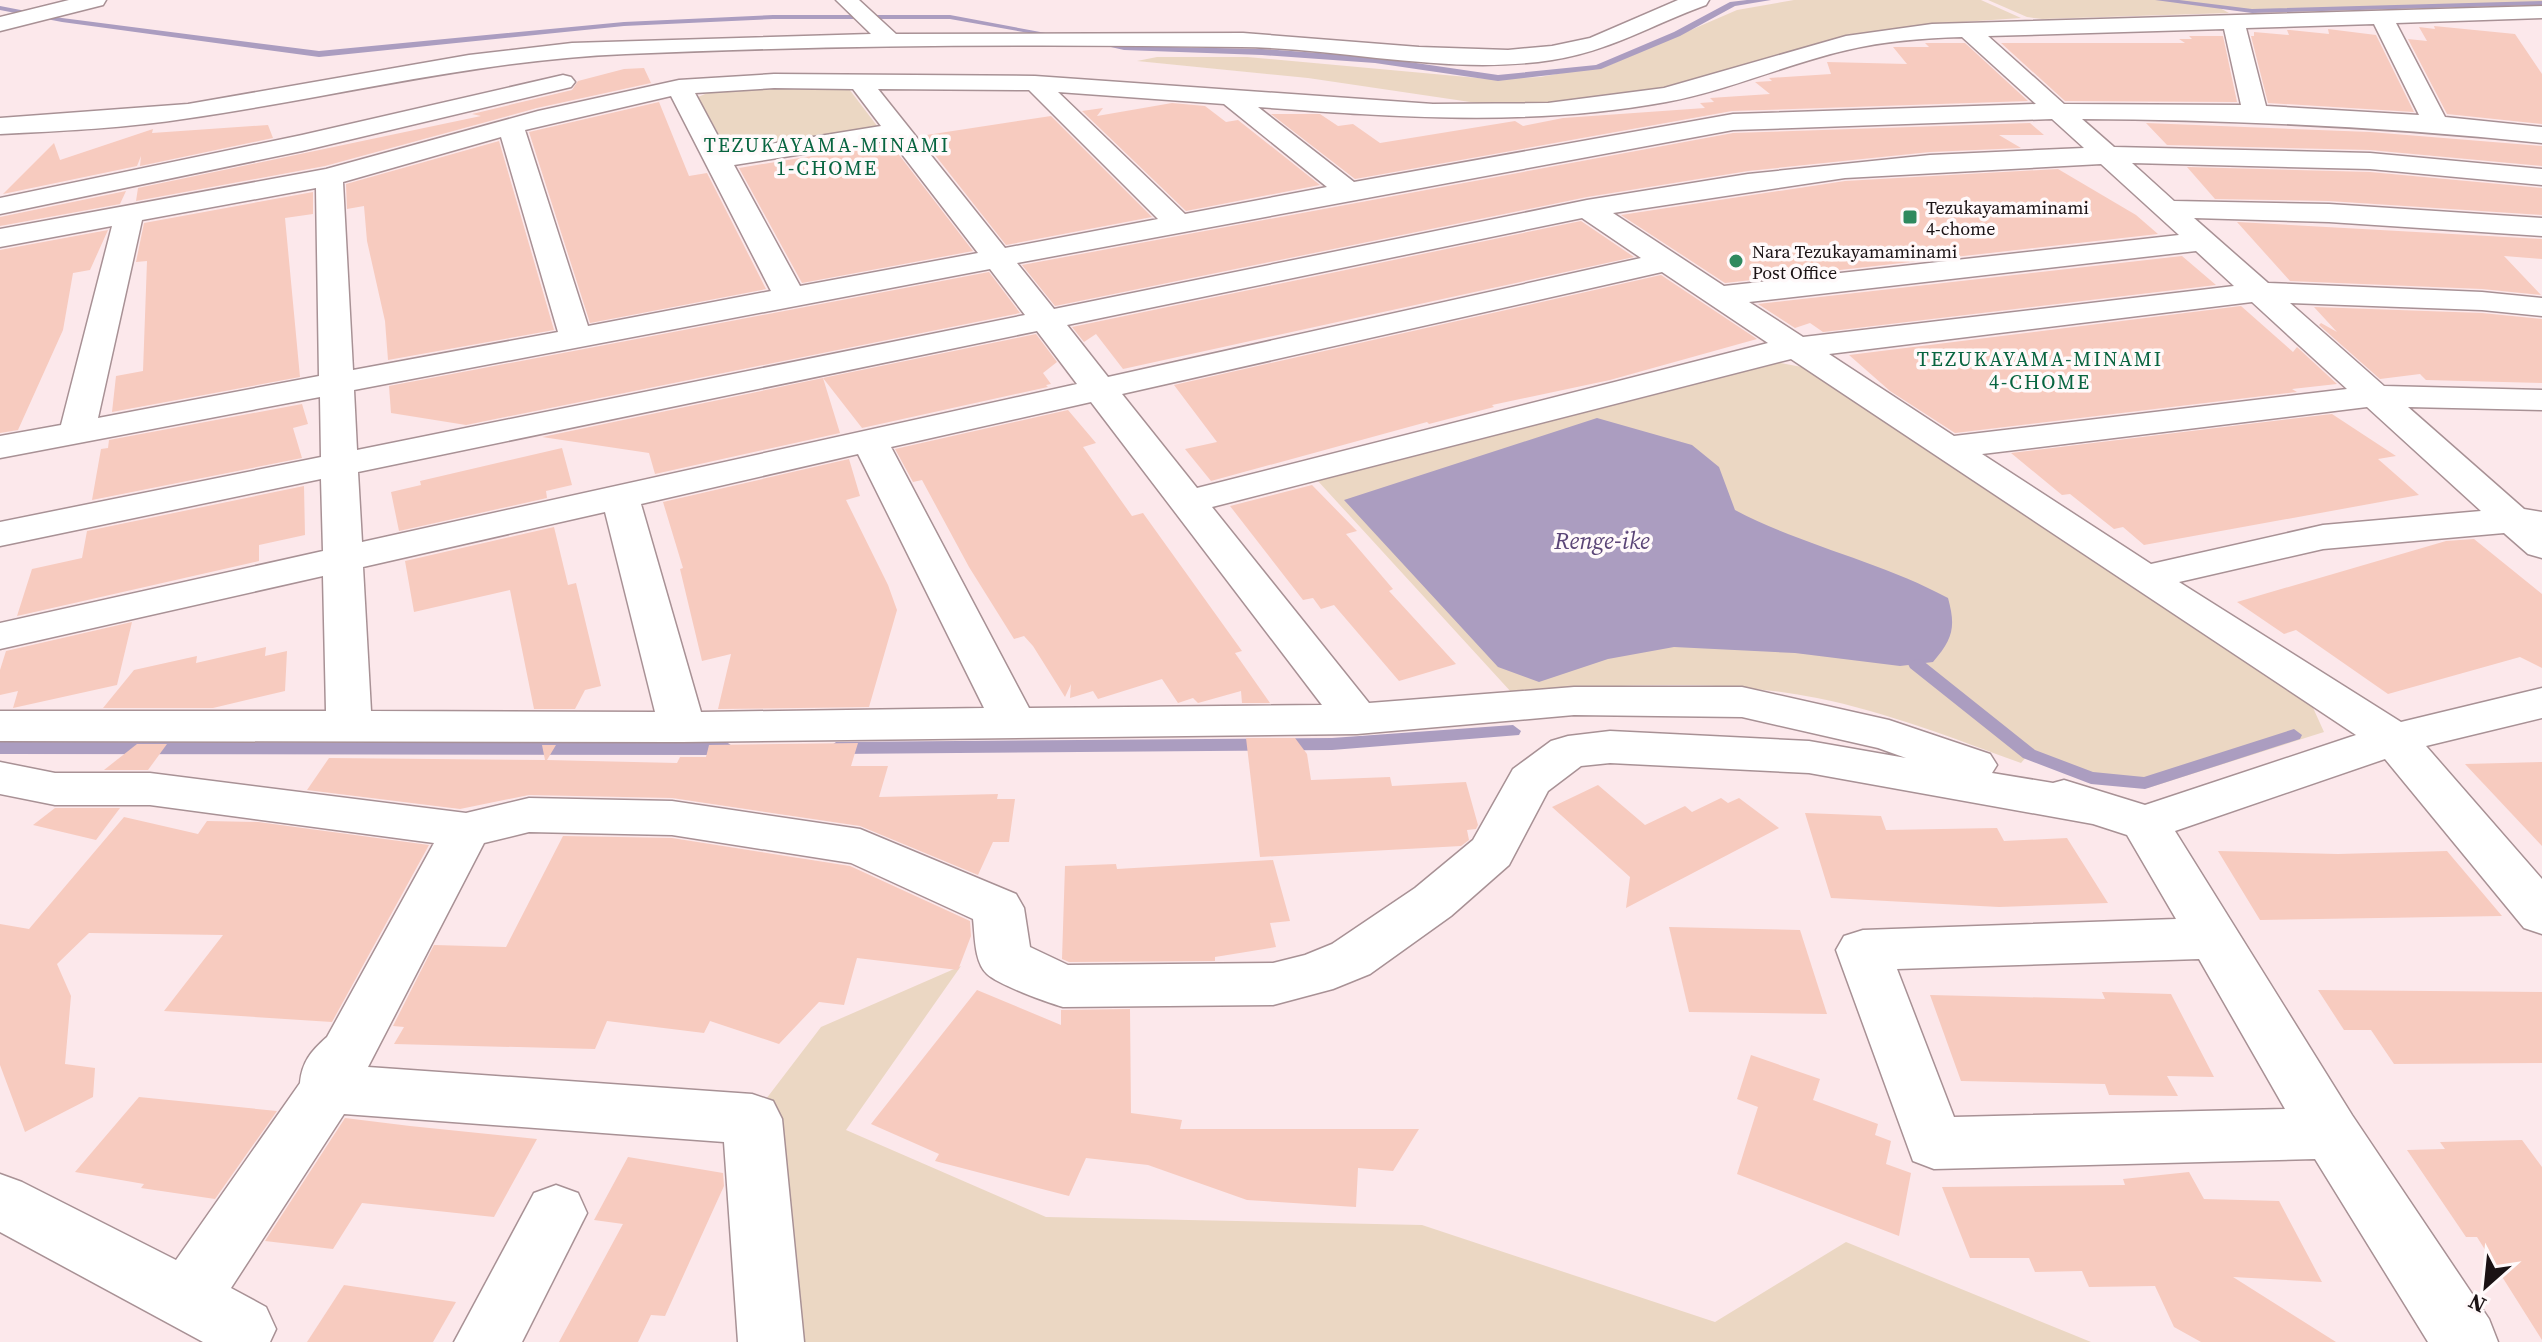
<svg xmlns="http://www.w3.org/2000/svg" width="2542" height="1342" font-family="'Source Serif 4',serif">
  <style>
    .green { fill: #ebd7c3 }
    .water { fill: #ab9dc0 }
    .lines { fill: none; stroke-linecap: round; stroke-linejoin: round }
    .stream { fill: #ab9dc0; fill-rule: evenodd }
    .building { fill: #f7cbbf }
    .minor-casing { stroke: #a89195; stroke-width: 3 }
    .minor { fill: #fff; fill-rule: evenodd }
    .poi-dot { fill: #2f895e; stroke: #fff9fa; stroke-width: 3 }
    .labels { text-anchor: middle; dominant-baseline: central; stroke-width: 7; stroke-linejoin: round; paint-order: stroke }
    .far-poi-label { font-size: 18px; fill: #1a1214; stroke: #fff9fa; text-anchor: start }
    .far-neighbourhood-label { font-size: 20px; letter-spacing: 2px; fill: #086540; stroke: #fff9fa }
    .water-label { font-size: 24px; font-style: italic; fill: #5a4476; stroke: #fff9fa }
  </style>
  <rect width="100%" height="100%" fill="#fce8eb"/>
  <g class="green">
    <path d="M1794,0H1981L2021,18L1933,24L1668,88L1550,103H1477L1308,78L1137,61L1157,57H1247L1489,79L1540,77L1612,64L1737,10Z"/>
    <path d="M1988,0H2542V3L2252,11L2218,7L2229,13L2042,19L2027,17Z"/>
    <path d="M786,85L849,89L881,131L730,155L698,97L717,89Z"/>
    <path d="M1776,362L1807,368L2310,701L2324,732L2148,788L2091,782L2027,756L2021,763C1955,739 1887,712 1817,698C1716,678 1614,685 1512,693L1317,480Z"/>
    <path d="M961,966L846,1130L1046,1217L1422,1225L1715,1322L1846,1242L2091,1342H801L796,1256L763,1103L821,1027Z"/>
  </g>
  <path class="water" d="M1597,418L1692,445L1719,467L1735,510C1803,546 1880,561 1948,598C1956,627 1953,639 1933,662L1900,666L1795,653L1674,647L1608,659L1539,682L1498,667L1344,500Z"/>
  <g class="lines">
    <g class="stream">
      <path d="M1747,0H1771L1735,6L1680,36L1601,69L1498,81L1375,63L1262,55L1124,50L1089,42L1093,40L1124,46L1262,49L1375,57L1498,75L1596,65L1674,32L1730,2Z"/>
      <path d="M2155,0H2179L2252,9L2542,1V5L2252,13Z"/>
      <path d="M0,6L62,18L319,51L624,22L773,15H950L1067,37L1063,39L950,19H773L624,26L319,57L62,22L0,10Z"/>
      <path d="M1916,659L1922,660L2035,750L2093,772L2144,777L2294,729L2302,735L2300,739L2145,789L2091,784L2023,758L1910,668L1908,664Z"/>
      <path d="M1513,725L1521,731L1519,735L1332,750L836,754L828,748L836,742L1332,738Z"/>
      <path d="M0,742L728,743L736,749L728,755L0,754Z"/>
    </g>
  </g>
  <g class="building">
    <path d="M2434,26L2515,34L2542,74V124L2447,114L2408,39L2427,41L2419,27L2435,29Z"/>
    <path d="M2328,29L2376,35L2414,112L2268,103L2251,36H2254V32L2289,35L2287,30H2290L2329,34Z"/>
    <path d="M2189,36H2223L2237,102L2065,101L2001,43H2185L2179,39H2192Z"/>
    <path d="M1925,43H1965L2028,101L1732,111L1355,179L1271,114H1320L1338,126L1353,124L1380,143L1515,121L1523,126L1563,118L1705,108L1700,103L1714,102L1710,98L1770,94L1755,82L1772,81L1769,78L1831,74L1827,62L1907,64L1893,47H1929Z"/>
    <path d="M644,68L651,83L537,108L325,166L136,201L138,188L481,116L472,114L572,90L578,81L624,69Z"/>
    <path d="M659,102L689,176L707,173L766,289L590,323L529,132Z"/>
    <path d="M1172,103L1205,106L1226,122L1238,120L1320,185L1186,211L1082,111L1103,108L1097,116Z"/>
    <path d="M1051,116L1152,217L1006,245L920,136Z"/>
    <path d="M2030,123L2044,135H1999L2021,148L1930,152L1748,171L1587,197L1055,306L1022,265L1733,133Z"/>
    <path d="M2146,123L2370,132L2542,146V166L2370,150L2167,145Z"/>
    <path d="M268,125L273,138L140,166L141,156L137,166L3,194L54,143L60,160L153,129L152,133Z"/>
    <path d="M499,141L554,330L388,360L385,321L367,241L364,206L347,209L346,184Z"/>
    <path d="M890,143L973,251L802,283L739,168Z"/>
    <path d="M2187,167L2370,172L2542,188V215L2329,201L2215,199Z"/>
    <path d="M2058,169L2136,215L2158,234L1725,283L1621,215L1845,181Z"/>
    <path d="M126,191L120,204L0,226V217Z"/>
    <path d="M313,192V214L285,218L300,377L112,412L116,376L143,371L147,261L136,262L144,223Z"/>
    <path d="M1581,221L1634,257L1123,369L1096,334L1084,342L1072,327Z"/>
    <path d="M2237,222L2542,239V259L2504,256L2541,295L2482,289L2290,281Z"/>
    <path d="M108,230L90,270L73,273L63,330L18,430L0,433V250Z"/>
    <path d="M2182,256L2216,285L1823,332L1810,323L1795,328L1758,304Z"/>
    <path d="M989,272L1020,313L466,425L391,413L389,386Z"/>
    <path d="M1661,275L1757,339L1610,380L1492,405L1494,407L1429,424L1427,422L1211,481L1185,449L1217,442L1174,385Z"/>
    <path d="M2241,306L2293,352L2297,347L2337,384L2292,389L2297,392L1955,433L1890,391L1849,355Z"/>
    <path d="M2314,307L2482,313L2542,319V383L2426,380L2420,374L2380,379L2319,325L2321,323L2337,332Z"/>
    <path d="M1036,334L1057,362L1043,373L1051,384L1046,385L1048,387L862,428L823,378Z"/>
    <path d="M823,378L840,433L655,474L649,453L542,437Z"/>
    <path d="M302,404L308,424L293,428L302,458L92,500L101,449L108,448L109,440Z"/>
    <path d="M1068,410L1096,443L1083,447L1132,516L1143,513L1242,651L1235,653L1270,703H1242L1241,691L1198,703L1193,698L1178,703L1162,679L1098,699L1093,691L1070,698L1071,684L1065,697L1033,646L1024,636L1014,639L969,567L922,480L913,482L895,449Z"/>
    <path d="M2332,414L2396,456L2378,459L2419,495L2144,545L2123,527L2114,529L2070,494L2062,495L2011,453Z"/>
    <path d="M562,448L572,485L546,491L547,498L399,531L391,492L421,485L420,481Z"/>
    <path d="M849,459L860,496L846,500L888,585L897,610L869,707L718,709L731,654L702,661L680,569L683,568L663,502Z"/>
    <path d="M1312,485L1357,531L1346,534L1393,589L1389,591L1456,664L1399,681L1334,605L1321,609L1313,598L1303,600L1230,506Z"/>
    <path d="M304,486L305,535L259,545V561L17,616L32,569L82,558L87,531Z"/>
    <path d="M554,527L568,585L576,583L601,686L585,690L575,709H534L510,590L414,612L405,561Z"/>
    <path d="M2474,539L2542,594V668L2520,657L2388,694L2296,630L2284,634L2237,602L2446,541Z"/>
    <path d="M132,622L117,685L13,708L18,691L0,695V670L6,651Z"/>
    <path d="M266,647L265,656L287,651L285,691L213,708H103L134,670L197,656L196,663Z"/>
    <path d="M1246,738H1295L1307,754L1311,780L1390,777L1392,786L1466,782L1478,825L1476,829L1467,830L1469,840L1461,846L1260,857Z"/>
    <path d="M858,743L851,766H888L879,797L998,794L997,799H1015L1009,842H993L978,875L860,826L672,798L529,795L460,809L307,790L329,758L545,760L542,745H556L547,760L677,763L680,757H706L709,745Z"/>
    <path d="M137,744H167L148,770H104Z"/>
    <path d="M2542,762V846L2465,764Z"/>
    <path d="M1598,785L1645,825L1685,806L1692,812L1721,798L1728,803L1739,798L1779,828L1626,908L1630,877L1552,807Z"/>
    <path d="M55,808H120L96,840L33,825Z"/>
    <path d="M1805,813L1881,816L1886,830L1997,828L2004,841L2067,838L2108,903L1999,907L1831,898Z"/>
    <path d="M124,817L198,834L207,821L258,822L429,845L332,1022L164,1011L223,935L89,933L57,964L71,996L65,1064L95,1068L93,1097L25,1132L0,1065V924L29,929Z"/>
    <path d="M563,836L672,838L850,866L970,921L971,936L958,970L857,958L844,1005L819,1002L779,1044L710,1021L704,1033L607,1021L595,1049L394,1044L404,1027L393,1026L434,945L506,947Z"/>
    <path d="M2218,851L2338,854L2447,851L2502,916L2260,920Z"/>
    <path d="M1273,860L1290,921L1270,923L1276,947L1215,957V961L1069,962L1062,959L1065,866L1116,864L1117,869Z"/>
    <path d="M1669,927L1800,930L1827,1014L1689,1012Z"/>
    <path d="M977,990L1061,1025V1010L1130,1009L1131,1113L1182,1120L1180,1129H1419L1393,1171L1358,1168L1356,1207L1247,1200L1148,1165L1086,1158L1069,1196L935,1161L939,1154L871,1124Z"/>
    <path d="M2318,990L2542,992V1063L2394,1064L2371,1030H2344Z"/>
    <path d="M2102,992L2171,994L2214,1077L2167,1076L2178,1096L2109,1095L2105,1084L1961,1081L1930,995L2105,999Z"/>
    <path d="M1751,1055L1820,1079L1813,1100L1878,1124L1875,1135L1891,1141L1886,1164L1911,1173L1899,1236L1737,1174L1758,1107L1737,1099Z"/>
    <path d="M139,1097L277,1111L215,1199L141,1188L144,1184L75,1172Z"/>
    <path d="M345,1118L410,1126L537,1139L494,1217L362,1203L333,1249L265,1241Z"/>
    <path d="M2522,1140L2542,1167V1340L2477,1237H2466L2407,1150L2445,1149L2440,1142Z"/>
    <path d="M628,1157L723,1173L724,1186L665,1316L651,1315L638,1342H559L623,1224L594,1220Z"/>
    <path d="M2189,1172L2204,1199L2279,1201L2322,1282L2233,1277L2336,1342H2201L2174,1327L2155,1286L2089,1287L2082,1271L2035,1272L2029,1258H1970L1942,1187L2125,1185L2123,1179Z"/>
    <path d="M344,1285L456,1302L433,1342H307Z"/>
  </g>
  <g class="lines">
    <defs>
      <g id="minor">
        <path d="M69,0H106L103,5L0,31V17Z"/>
        <path d="M836,0H859L896,34L1243,33L1419,47L1508,50L1552,46L1590,38L1678,0H1709L1706,5C1653,24 1608,52 1552,60C1449,76 1344,48 1241,47C1036,44 831,45 626,54C478,60 335,97 190,118C127,128 63,131 0,134V118L188,104L469,55L572,43L871,34Z"/>
        <path d="M2542,6V18L2396,23L2445,117L2542,127V143C2389,127 2236,120 2082,119L2114,147L2370,153L2542,169V185L2370,169L2132,163L2174,201L2329,204L2542,218V236L2329,222L2194,218L2268,283L2482,292L2542,298V316L2482,310L2290,303L2384,386L2542,390V410L2408,407L2524,509L2542,512V558L2528,554L2504,533L2323,549L2179,582L2401,722L2542,688V718L2426,746L2542,879V934L2524,928L2385,759L2175,831L2352,1115L2489,1319L2498,1342H2428L2315,1159L1934,1169L1913,1161L1836,950L1844,936L1863,930L2176,919L2127,835L2093,824L1809,773L1610,763L1581,766L1548,791L1509,865L1451,916L1370,974L1333,989L1273,1005L1063,1007C1046,1002 999,985 987,974C974,962 975,935 973,919L851,863L672,835L529,832L484,843L368,1067L752,1094L773,1101L782,1119L804,1342H738L724,1142L344,1114L231,1288L266,1307L276,1329L270,1342H203L0,1232V1174L22,1182L176,1260L300,1083C302,1062 311,1051 327,1037L434,843L150,805H55L0,794V762L55,773H150L466,813L529,798L672,801L860,829L1016,894L1024,908L1030,947L1068,965L1273,963L1305,955L1332,944L1415,888L1473,840L1513,769L1551,741L1568,736L1610,731L1809,741L1906,758L1878,748L1742,717L1574,715L1357,734L682,742L0,741V711H326L323,576L0,649V623L323,551L321,479L0,546V522L321,457L320,397L0,458V436L61,425L112,226L0,247V229L326,169L538,111L679,80L774,74L1035,76L1433,104L1548,103L1664,88L1846,36L1932,24ZM2374,24L2419,115L2266,106L2246,28ZM2224,29L2241,105L2064,104L1988,36ZM1962,37L2036,104L1733,114L1354,182L1258,107C1395,117 1530,127 1666,102C1727,91 1786,64 1847,50C1884,41 1924,38 1962,37ZM774,88L853,89L881,126L726,151L695,93ZM878,89L1029,90L1158,219L1005,248ZM1058,92L1224,104L1327,187L1185,214ZM671,96L771,291L588,326L525,130ZM2052,119L2084,148L1930,155L1748,174L1587,200L1054,309L1017,263L1733,130ZM501,137L558,332L353,370L343,182ZM891,140L978,253L800,286L734,165ZM2101,164L2179,235L1724,286L1613,213L1845,178ZM316,188L319,376L98,418L142,220ZM1582,218L1641,258L1108,377L1067,325ZM2196,251L2234,286L1803,337L1749,302ZM990,269L1025,315L357,450L354,390ZM1662,272L1768,343L1197,488L1122,394ZM2252,302L2347,389L1954,436L1829,354ZM1037,331L1077,384L362,542L358,472ZM1791,359L2356,735L2145,805L2064,780L2053,783L1992,773L1997,765L1990,754L1889,720L1742,687H1574L1369,703L1212,507ZM1091,402L1322,705L1029,708L891,447ZM2367,407L2481,511L2323,525L2151,564L1982,454ZM858,454L984,708L701,712L641,504ZM605,512L655,712L371,711L363,567ZM2199,959L2285,1109L1954,1117L1897,969Z"/>
        <path d="M563,75L571,77L575,82L571,87L302,151L0,214V198L302,135Z"/>
        <path d="M556,1185L578,1193L587,1213L522,1342H454L534,1193Z"/>
      </g>
    </defs>
    <use href="#minor" class="minor-casing"/>
    <use href="#minor" class="minor"/>
  </g>
  <g class="poi-dot">
    <rect x="1902" y="209" width="16" height="16" rx="4"/>
    <circle cx="1736" cy="261" r="8"/>
  </g>
  <g class="labels">
    <g class="far-poi-label">
      <text x="1926" y="207">Tezukayamaminami<tspan x="1926" dy="21">4-chome</tspan></text>
      <text x="1752" y="251">Nara Tezukayamaminami<tspan x="1752" dy="21">Post Office</tspan></text>
    </g>
    <g class="far-neighbourhood-label">
      <text x="827" y="145">TEZUKAYAMA-MINAMI<tspan x="827" dy="23">1-CHOME</tspan></text>
      <text x="2040" y="359">TEZUKAYAMA-MINAMI<tspan x="2040" dy="23">4-CHOME</tspan></text>
    </g>
    <g class="water-label">
      <text x="1602" y="540">Renge-ike</text>
    </g>
  </g>
  <g transform="translate(2486 1286) rotate(207)" stroke="#fff9fa" stroke-width="6" paint-order="stroke">
  <path d="M0-6L14 30L0 20L-14 30Z" fill="#1a1214"/>
  <text y="-12" font-size="22" font-weight="bold" text-anchor="middle" fill="#1a1214">N</text>
  </g>
</svg>
